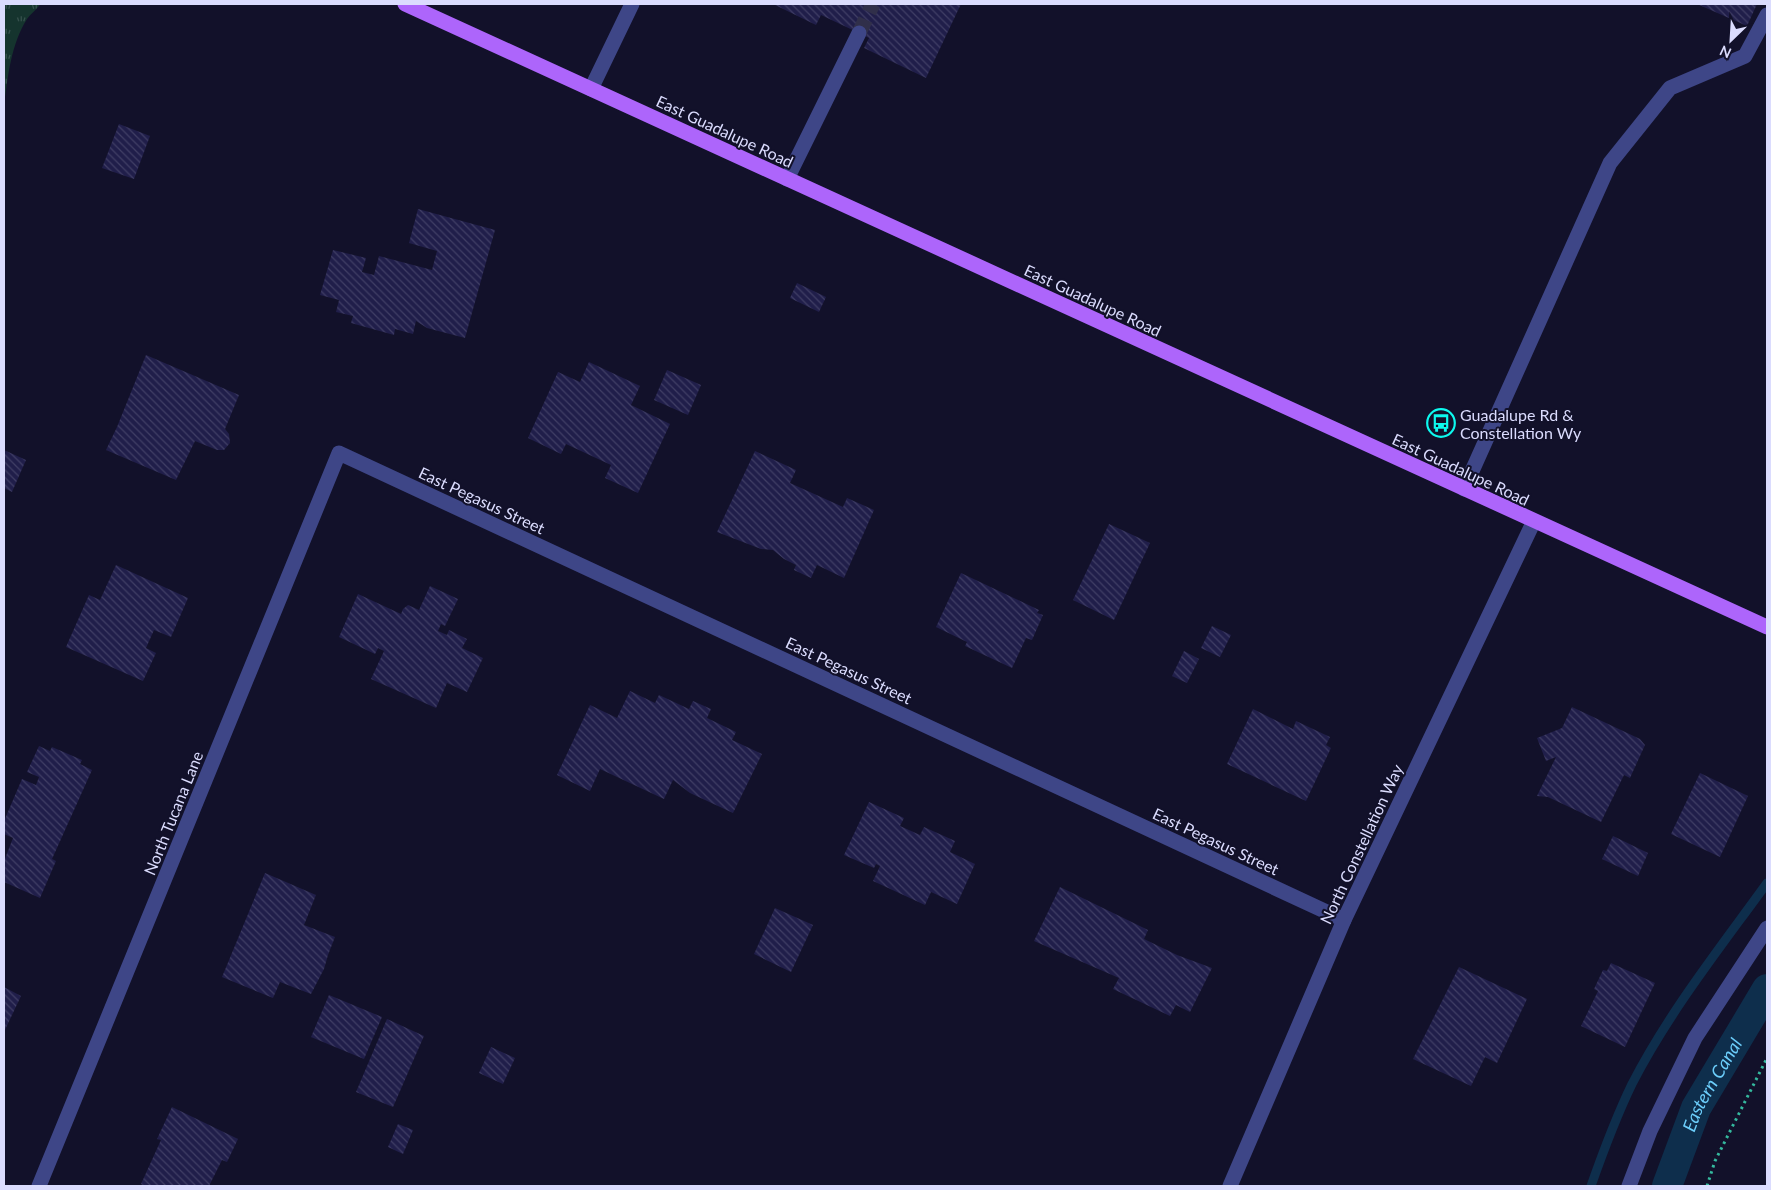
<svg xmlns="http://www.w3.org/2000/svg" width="1771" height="1190" font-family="Lato,sans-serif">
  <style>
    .grass { fill: url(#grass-tufts) }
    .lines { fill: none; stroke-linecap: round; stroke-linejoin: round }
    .stream { stroke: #0e2e4c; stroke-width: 9 }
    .canal { stroke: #0e2e4c; stroke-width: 30 }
    .building { fill: url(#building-back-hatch) }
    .minor-tunnel { stroke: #302f4a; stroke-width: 15; stroke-dasharray: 15 8; stroke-linecap: butt }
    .path { stroke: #34b99e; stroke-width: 3; stroke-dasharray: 2.5 4; stroke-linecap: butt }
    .minor { stroke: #3e4687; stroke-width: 15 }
    .major { stroke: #ad65fb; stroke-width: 15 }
    .labels { text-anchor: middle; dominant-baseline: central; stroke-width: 4; stroke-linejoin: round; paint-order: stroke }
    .street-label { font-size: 16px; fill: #dbdcfe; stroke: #12112a }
    .poi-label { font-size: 16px; fill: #dbdcfe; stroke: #12112a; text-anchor: start }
    .water-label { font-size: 18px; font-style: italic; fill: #6ccefb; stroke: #12112a }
  </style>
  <defs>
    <pattern id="grass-tufts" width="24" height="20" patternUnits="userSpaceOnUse" patternTransform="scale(1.25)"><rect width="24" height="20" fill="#15342e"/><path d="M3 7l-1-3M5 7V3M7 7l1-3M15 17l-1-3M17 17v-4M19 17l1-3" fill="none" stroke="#36514d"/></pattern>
    <pattern id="building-back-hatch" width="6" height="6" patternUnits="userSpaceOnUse" patternTransform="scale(1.25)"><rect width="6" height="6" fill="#201e4a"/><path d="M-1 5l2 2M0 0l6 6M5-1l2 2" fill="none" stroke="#403e65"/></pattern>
  </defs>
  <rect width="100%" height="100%" fill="#12112a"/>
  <path class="grass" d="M4,4H40C37,10 31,13 27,19C11,44 8,76 4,105Z"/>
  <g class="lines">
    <path class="stream" d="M1591,1186C1603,1152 1616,1117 1632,1084C1669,1012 1720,948 1767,883"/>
    <path class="canal" id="s1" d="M1667,1186L1696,1108L1767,989"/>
  </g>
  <g class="building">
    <path d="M773,4H961L926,78L864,48L869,38L859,33L821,15L816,25Z"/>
    <path d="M1697,4H1757L1747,26Z"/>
    <path d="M119,124L150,136L134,179L102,168Z"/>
    <path d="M418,209L495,230L465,338L427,328L416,321L413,334L395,329L394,335L351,323L353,316L336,312L339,300L320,295L333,250L366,258L362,272L374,275L379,256L432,270L437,251L409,243Z"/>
    <path d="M797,283L826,297L819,312L790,298Z"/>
    <path d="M146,355L239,395L225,429L229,434L230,443L224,450H217L195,441L176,480L106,450L117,427Z"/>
    <path d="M589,362L640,386L631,405L670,424L638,493L605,478L611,465L566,444L561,454L528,438L558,372L580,382Z"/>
    <path d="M667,370L701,385L688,415L654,400Z"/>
    <path d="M4,450L26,460L12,492L4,488Z"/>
    <path d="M755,451L796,470L790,483L843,507L847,498L874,510L844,578L817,565L811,578L794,570L796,565L784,559L773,550L761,549L717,532Z"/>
    <path d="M1109,524L1150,543L1114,620L1073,600Z"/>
    <path d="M116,565L188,598L171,637L154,630L146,648L156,653L143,681L66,647L89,595L100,600Z"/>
    <path d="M961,573L1039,610L1037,613L1043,615L1032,640L1026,638L1012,668L965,646L967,642L936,627Z"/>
    <path d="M430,586L458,599L445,626L441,624L438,631L447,635L449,630L467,639L462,648L483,658L467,692L447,683L436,708L371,679L384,651L378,648L375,654L339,637L358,594L401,614L403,609L408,605L419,610Z"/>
    <path d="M1212,626L1231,635L1220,657L1201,648Z"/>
    <path d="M1184,651L1199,659L1187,683L1172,676Z"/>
    <path d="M630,691L655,703L659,695L689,709L693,701L711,709L707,718L736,732L732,740L762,754L733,813L690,793L673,780L664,799L600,769L590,791L557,775L590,705L617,718Z"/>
    <path d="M1572,707L1640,739L1645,745L1630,778L1624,775L1601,822L1548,797L1537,796L1556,757L1546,761L1537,738L1562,728Z"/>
    <path d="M1253,709L1293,729L1296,721L1330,737L1326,745L1331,748L1306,801L1227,764Z"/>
    <path d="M39,746L50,751L52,747L82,760L80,764L92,770L52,859L56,861L40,898L4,882V861L13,838L4,834V821L22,779L36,785L39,777L27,772Z"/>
    <path d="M1700,773L1748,796L1720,857L1671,834Z"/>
    <path d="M869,802L904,818L900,826L920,835L924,827L955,841L950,852L975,864L957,904L931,892L925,905L873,881L880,866L876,864L874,868L844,855Z"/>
    <path d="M1613,836L1648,853L1638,876L1602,859Z"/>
    <path d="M265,873L316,895L304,925L335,937L328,955L324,969L311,994L280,982L273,998L222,977Z"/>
    <path d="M1060,887L1148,930L1144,939L1177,955L1212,968L1190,1012L1176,1005L1170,1016L1113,989L1119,978L1034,941Z"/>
    <path d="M775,908L813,925L791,972L754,954Z"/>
    <path d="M1611,963L1655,983L1625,1047L1581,1026L1598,991L1594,989L1603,970L1607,971Z"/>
    <path d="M1459,967L1527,999L1497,1063L1485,1057L1471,1086L1413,1059Z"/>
    <path d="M4,987L21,996L4,1032Z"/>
    <path d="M329,995L382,1017L364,1059L311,1037Z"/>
    <path d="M387,1019L424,1036L393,1107L356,1092Z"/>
    <path d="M491,1047L515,1058L503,1084L479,1073Z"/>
    <path d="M172,1107L238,1139L227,1162L222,1160L209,1186H145L141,1184L161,1140L157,1139Z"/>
    <path d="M398,1124L413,1130L403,1154L388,1147Z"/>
  </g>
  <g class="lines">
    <path class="minor-tunnel" d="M859,33L873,4"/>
    <path class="path" d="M1707,1186L1715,1161L1767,1058"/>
    <g class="minor">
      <path d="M591,89L632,4"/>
      <path d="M787,179L859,33"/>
      <path d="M1464,489L1610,163L1670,88L1745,56L1767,15"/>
      <path d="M39,1186L339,453L1344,920"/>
      <path d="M1230,1186L1344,920L1534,521"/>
      <path d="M1629,1186L1650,1131L1695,1038L1767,928"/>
    </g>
    <path class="major" d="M405,4L1767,627"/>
  </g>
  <defs>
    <symbol id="bus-ring" viewBox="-11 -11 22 22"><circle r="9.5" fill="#12112a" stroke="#0df9ee" stroke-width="1.5"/><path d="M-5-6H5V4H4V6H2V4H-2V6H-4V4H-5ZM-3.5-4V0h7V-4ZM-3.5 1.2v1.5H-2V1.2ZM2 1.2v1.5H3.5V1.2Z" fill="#0df9ee"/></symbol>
  </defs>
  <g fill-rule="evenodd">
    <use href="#bus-ring" x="1425" y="407" width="32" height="32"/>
  </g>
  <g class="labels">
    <g class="street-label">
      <text transform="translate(725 131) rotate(25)">East Guadalupe Road</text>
      <text transform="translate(1093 300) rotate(25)">East Guadalupe Road</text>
      <text transform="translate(1461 469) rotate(25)">East Guadalupe Road</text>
      <text transform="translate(482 500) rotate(25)">East Pegasus Street</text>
      <text transform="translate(849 670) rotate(25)">East Pegasus Street</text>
      <text transform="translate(173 813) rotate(-68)">North Tucana Lane</text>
      <text transform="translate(1216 841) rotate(25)">East Pegasus Street</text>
      <text transform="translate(1361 844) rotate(-65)">North Constellation Way</text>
    </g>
    <g class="poi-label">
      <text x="1460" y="414">Guadalupe Rd &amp;<tspan x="1460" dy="18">Constellation Wy</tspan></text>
    </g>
    <g class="water-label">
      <text stroke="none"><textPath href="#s1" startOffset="111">Eastern Canal</textPath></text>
    </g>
  </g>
  <rect width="1771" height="1190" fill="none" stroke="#dbdcfe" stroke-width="10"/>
  <g transform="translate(1731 40) rotate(205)" stroke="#12112a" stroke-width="4" paint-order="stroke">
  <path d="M0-4L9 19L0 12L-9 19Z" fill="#dbdcfe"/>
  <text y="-8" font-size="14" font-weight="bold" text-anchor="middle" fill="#dbdcfe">N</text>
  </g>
</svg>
